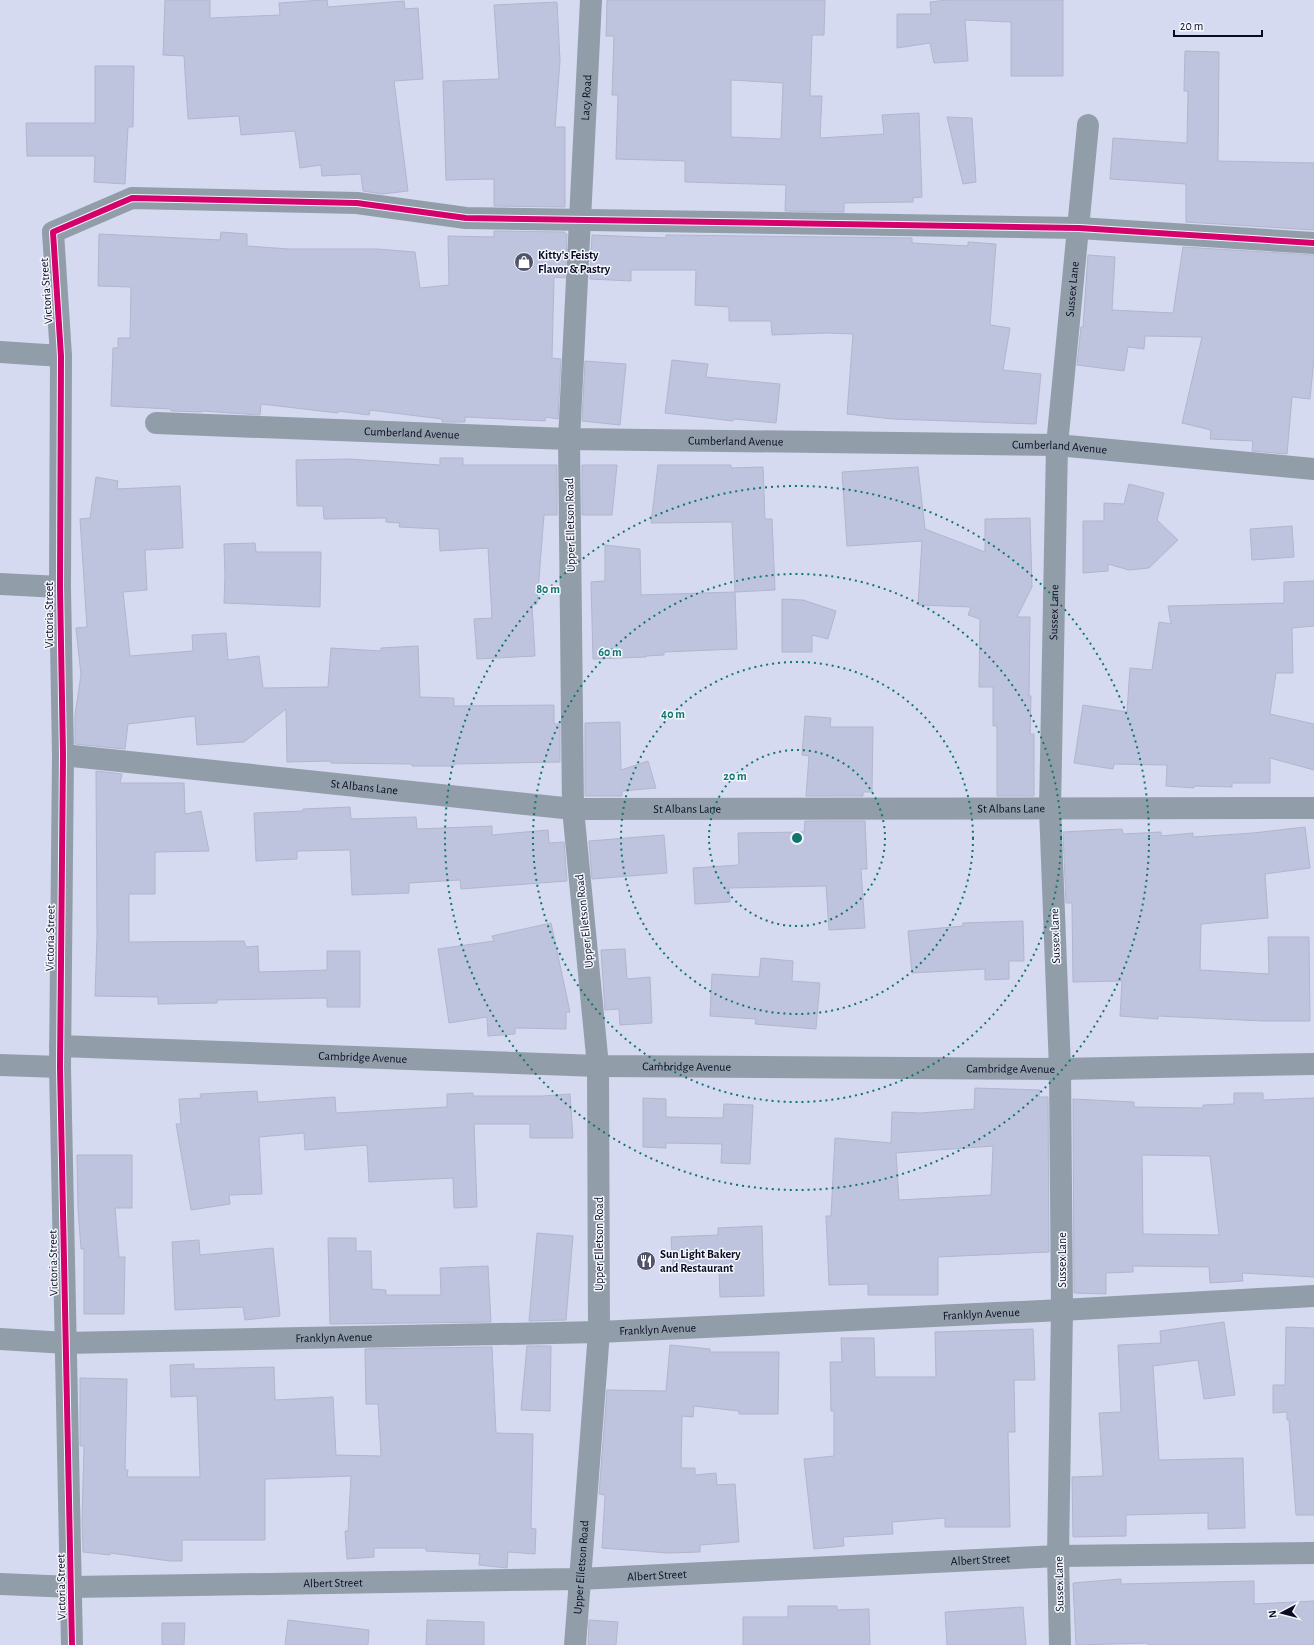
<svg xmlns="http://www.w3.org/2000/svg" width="1314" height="1645" font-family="'Alegreya Sans',sans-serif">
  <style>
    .building { fill: #bec3de; stroke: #b2b6cd; fill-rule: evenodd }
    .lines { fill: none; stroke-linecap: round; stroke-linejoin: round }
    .minor { stroke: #919eaa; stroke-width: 22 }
    .cycleway-casing { stroke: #f4f6fd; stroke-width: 8 }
    .cycleway { stroke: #d6006c; stroke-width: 6 }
    .ring { fill: none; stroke: #0f766e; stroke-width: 2; stroke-dasharray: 2 4 }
    .labels { text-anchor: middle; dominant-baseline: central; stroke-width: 3; stroke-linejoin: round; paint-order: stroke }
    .street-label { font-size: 12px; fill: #090b22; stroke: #f4f6fd }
    .poi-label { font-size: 12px; font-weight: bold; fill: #090b22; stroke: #f4f6fd; text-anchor: start }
    .centre { fill: #0f766e; stroke: #f4f6fd; stroke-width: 2 }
    .ring-label { font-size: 12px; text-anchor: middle; font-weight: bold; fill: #0f766e; stroke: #f4f6fd; stroke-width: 3; stroke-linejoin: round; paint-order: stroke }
  </style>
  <rect width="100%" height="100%" fill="#d5daf1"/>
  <g class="building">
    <path d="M165,0H210V18L280,15L279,3L322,0H327L328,7L404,1L405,9L418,8L423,79L394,81L408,191L382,194L363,191L361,174L322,176L321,165L300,168L295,131L241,135L239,116L188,119L184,56L163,55Z"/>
    <path d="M607,0H825L824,35H812L810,96H822L820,138L884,134L882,115L919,113L922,197L913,198V202L844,203V212L785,211L786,185L685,182V161L616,159L618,95H612L614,36H606ZM731,80L783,83L781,139L731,137Z"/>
    <path d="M947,0H1063V76H1011V22L965,20L968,61L934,63L930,43L897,48V14H931L930,2Z"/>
    <path d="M557,2L560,61L555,127H565V207L494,206V179L446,180L443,81L499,79L494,5Z"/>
    <path d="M1185,51L1219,52L1218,161L1314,163V230L1186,222V184L1110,179L1113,138L1187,143L1188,91H1184Z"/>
    <path d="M95,66H134L133,127H128L125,184L94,182L95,156H27L26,123H95Z"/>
    <path d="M947,117L972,118L976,182L963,184Z"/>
    <path d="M494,231L565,232V234H567L565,278L554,277L552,358L561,359L558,419L546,417L545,421L465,417V422H442V419L370,410L369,415L338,411V413L261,404L260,415L202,411V412L171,411V409L111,406L113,348H118V338H130L131,287L98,286L99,234L220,240L221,232L247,234V246L289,249H377L415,252L420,288L449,285L448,236L494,237Z"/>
    <path d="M592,235L666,238V235L910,238H912V243L968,246V242L996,244L990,325L1010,328L1003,370L1041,374L1036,424L892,419L847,414L853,334L826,333L772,335L771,321H729V307L695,305L696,270H631V281L590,279Z"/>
    <path d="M1183,247L1314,255V358L1310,399L1292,397L1287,454L1252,451L1253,441L1210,439L1211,430L1182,423L1202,337L1145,336L1144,349L1128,347L1124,371L1077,365L1081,327H1083L1088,255L1115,257L1112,310L1173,313Z"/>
    <path d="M672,360L708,364L706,377L780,384L776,423L734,419L733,421L665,413Z"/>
    <path d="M585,361L626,364L620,425L582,421Z"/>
    <path d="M440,458H463V465H557V515H544L537,604L532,605L535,656L477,659L474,619L492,618L488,548L440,551L439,529L399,527L400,523L386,522V518L324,519L323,506H297L296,460L349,459L440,465Z"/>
    <path d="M582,465H617L612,515H582Z"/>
    <path d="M658,465H731V468L763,467L765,519H772L775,590L735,592L732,522L651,523Z"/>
    <path d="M918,467L925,529L985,552V519L1030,518L1032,587L1017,617H1030L1029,696H1031L1030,734H1034V796H997V726H993V687H979L980,619L968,615L971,607L918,605L922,541L847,546L842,472Z"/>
    <path d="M96,477L118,481L117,489L180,486L183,548L145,550L147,590L123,592L130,656L193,651L192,635L226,633L228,660L259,656L263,688L328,687L331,648L381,651V648L418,646L420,697L454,698V706L554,705V724H560V762L454,764V766H412V764L331,763V761L287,762L286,709L244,742L197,745L195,716L128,724L125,749L75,744V715L81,675L76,628L87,627L80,519L90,518Z"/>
    <path d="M1129,484L1164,493L1157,520L1178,540L1149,568L1129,570L1108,564V571L1083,573V521H1104V503L1124,504Z"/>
    <path d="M1292,526L1294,557L1252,560L1250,529Z"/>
    <path d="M255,543L256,552H321L320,607L224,603L225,575L224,544Z"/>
    <path d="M605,545L640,549L641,595L735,592L737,649L664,652V655L646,656V657L593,659L591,582L605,581Z"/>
    <path d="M1314,581V626L1292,628L1293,673H1276L1270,714L1314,724V770L1270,758V783H1232V787L1194,786V788L1166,786L1167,765L1114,764L1113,769L1074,763L1083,705L1127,712L1130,668L1152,670L1159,622L1171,624L1168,606L1284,603V582Z"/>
    <path d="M782,599L803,600L836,611L828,639L812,635V652H782Z"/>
    <path d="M805,716L831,718L830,727H873L872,792H863V796H806L809,756L802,755Z"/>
    <path d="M620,722L621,770L648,761L656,788L622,791V796H585V723Z"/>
    <path d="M96,771L122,774L120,783H184L185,814L201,811L209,851L155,852V894H129V942L244,941L246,947L258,946L259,972L327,970V951H360V1007H327V998L217,1000V1003L158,1004V997L95,996L97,936Z"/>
    <path d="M350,807L351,819L416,817L417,829L492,826V835L548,830L549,843L564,842L567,881L461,889L460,880L409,883V893L352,895L350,850L297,851V859L256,861L254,813L303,811V809Z"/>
    <path d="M805,821H865L867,869H861L865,928L829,930L826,886L729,888L730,902L695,904L693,868L739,865L738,833L804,832Z"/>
    <path d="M1305,827L1310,868L1265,874L1268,918L1201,924L1200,970L1269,974L1268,937H1309L1310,1021H1262L1158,1016V1019L1120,1016L1122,981L1073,982L1072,903H1066L1063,832L1122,829L1123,834L1161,832V836L1193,833V837L1253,833Z"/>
    <path d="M664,835L667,873L592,879L589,841Z"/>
    <path d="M1023,921L1024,961H1009V979L985,980V969L912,973L908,931L963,926V923Z"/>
    <path d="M551,923L570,1012H566V1029L515,1028V1034L488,1036L487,1017L449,1023L438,949L494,941L492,936Z"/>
    <path d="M625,949L627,979L650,977L652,1023L620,1025L619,1009L605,1010L601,950Z"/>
    <path d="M761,958L793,961L792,981L820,983L816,1029L755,1024L756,1019L710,1016L712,974L759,977Z"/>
    <path d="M975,1088L1040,1090L1039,1097H1048L1049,1252L938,1257V1295H868V1284L829,1285L826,1216H831L835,1138L891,1143L892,1112L920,1113L974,1109ZM993,1146L991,1195L899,1200L896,1153Z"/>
    <path d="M257,1091L258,1102L335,1097L336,1113L447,1107V1094L473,1093V1096H542L570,1094L573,1138H530V1124H474L477,1207L454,1208L453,1178L369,1182L367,1145L305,1150L304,1133L259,1137L262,1194L229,1195L230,1204L191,1210L176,1124H181L179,1099L201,1098L200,1094Z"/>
    <path d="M1234,1093H1263V1100L1314,1098V1277L1242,1273L1243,1281L1210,1283L1209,1267L1133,1266V1272L1106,1273V1294L1074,1293L1073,1099L1134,1102V1107L1203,1108V1105L1234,1104ZM1142,1155L1210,1156L1219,1235L1143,1234Z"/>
    <path d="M643,1098L666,1099V1117L723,1118L724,1104L753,1105L750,1164L721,1163L722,1144L666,1143V1148L643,1147Z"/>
    <path d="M77,1155H132V1208H115L119,1257H125L124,1314H84V1249H81L78,1208Z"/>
    <path d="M762,1226L764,1296L720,1297L719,1266L673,1269L671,1237L718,1235V1228Z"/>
    <path d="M537,1233L573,1236L566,1320L529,1321Z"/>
    <path d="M328,1238H356V1251H371L372,1289L386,1290V1295H441L440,1268L488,1266L491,1322L330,1324Z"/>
    <path d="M199,1240L200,1255L273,1248L280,1316L245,1320L243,1307L175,1310L172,1242Z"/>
    <path d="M1224,1322L1235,1395L1204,1399L1198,1360L1153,1366L1159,1460L1243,1458L1245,1528L1208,1529V1513L1126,1515V1536L1073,1537L1072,1477L1103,1476L1099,1413L1121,1412L1118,1345L1161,1343L1160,1331Z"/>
    <path d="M1286,1327L1314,1328V1515H1296L1289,1420H1287V1412L1273,1413V1385H1285Z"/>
    <path d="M1033,1329L1035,1380H1014L1015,1432H1008L1010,1527H945V1518L892,1522L893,1534L843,1537L844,1546L814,1549L804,1459L834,1456V1411H831L830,1362H842L841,1338H874L875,1377H936L935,1332Z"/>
    <path d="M670,1345L710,1349V1352H779L778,1414H739V1411L694,1406L693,1417L682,1416L681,1468H695V1475L716,1473L717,1485L735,1484L739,1542L700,1545V1552L668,1553L602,1548L605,1495L599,1494L607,1390L666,1391Z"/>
    <path d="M527,1346H551L550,1411L521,1410Z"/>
    <path d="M492,1347L496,1433L533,1434L531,1528L536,1529L535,1554L508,1552L507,1568L479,1565L480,1554L426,1551V1548H374V1557L347,1559L345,1531H348L351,1476L265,1479V1540H182V1561H170L110,1553V1555L83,1552L82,1520L84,1446H80V1378L127,1379L125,1470H128L127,1477H200L197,1396L171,1397L170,1365L194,1364V1369L274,1367L275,1400L333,1397L336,1455L381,1456L378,1404H366L365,1349Z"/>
    <path d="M1121,1579V1584L1254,1581V1604L1314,1601V1645H1148V1643L1076,1645L1073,1583Z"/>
    <path d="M788,1606H837V1610L869,1609L870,1645H743V1617H788Z"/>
    <path d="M1023,1607L1026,1645H947L945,1612Z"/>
    <path d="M288,1620L369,1630L368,1645H285Z"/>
    <path d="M427,1620L484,1622V1645H426Z"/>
    <path d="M589,1620L618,1622L616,1645H588Z"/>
    <path d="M162,1623H185L184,1645H162Z"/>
  </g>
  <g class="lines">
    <g class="minor">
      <path d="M0,352L61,356"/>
      <path id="s1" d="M156,423L569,439L1057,445L1314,469"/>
      <path d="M0,584L60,587"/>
      <path id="s2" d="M63,755L573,809L1314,808"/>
      <path id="s3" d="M60,1046L598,1066L1060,1069L1314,1064"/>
      <path d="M0,1065L60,1067"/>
      <path id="s4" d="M0,1339L66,1343L599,1332L1062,1310L1314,1296"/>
      <path id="s5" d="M0,1584L72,1587L579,1579L1058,1556L1314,1553"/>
      <path d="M72,1645L60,1067L63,755L60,587L61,356L53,232L132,198L357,203L466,218L1079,228L1314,243"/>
      <path id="s6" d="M575,1645L599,1332L598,1066L573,809L569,439L591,0"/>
      <path id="s7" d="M1060,1645L1058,1556L1062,1310L1060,1069L1050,809L1057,445L1088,125"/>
    </g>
    <defs>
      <path id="cycleway" d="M72,1645L60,1067L63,755L60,587L61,356L53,232L132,198L357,203L466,218L1079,228L1314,243"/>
    </defs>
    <use href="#cycleway" class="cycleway-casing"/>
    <use href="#cycleway" class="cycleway"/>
  </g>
  <g class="ring">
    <circle cx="797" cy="838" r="88"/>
    <circle cx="797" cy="838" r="176"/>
    <circle cx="797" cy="838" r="264"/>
    <circle cx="797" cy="838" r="352"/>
  </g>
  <defs>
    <symbol id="shop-disc" viewBox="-11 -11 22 22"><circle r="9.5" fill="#50536a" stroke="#f4f6fd"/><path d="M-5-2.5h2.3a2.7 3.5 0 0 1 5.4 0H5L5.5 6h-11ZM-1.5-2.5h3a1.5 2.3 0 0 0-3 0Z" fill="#fff"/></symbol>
    <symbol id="restaurant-disc" viewBox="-11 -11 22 22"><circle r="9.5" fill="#50536a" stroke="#f4f6fd"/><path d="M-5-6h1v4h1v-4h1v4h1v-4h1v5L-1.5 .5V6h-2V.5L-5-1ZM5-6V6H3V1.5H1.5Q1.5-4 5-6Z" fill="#fff"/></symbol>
  </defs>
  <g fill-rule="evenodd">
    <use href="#shop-disc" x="513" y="251" width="22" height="22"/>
    <use href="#restaurant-disc" x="635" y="1250" width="22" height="22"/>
  </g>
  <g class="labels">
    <g class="street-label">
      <text stroke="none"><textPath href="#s6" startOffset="1550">Lacy Road</textPath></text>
      <text stroke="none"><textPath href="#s7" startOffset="1357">Sussex Lane</textPath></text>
      <text transform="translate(46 291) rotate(-94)">Victoria Street</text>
      <text stroke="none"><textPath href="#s1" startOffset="256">Cumberland Avenue</textPath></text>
      <text stroke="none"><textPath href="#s1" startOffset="580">Cumberland Avenue</textPath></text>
      <text stroke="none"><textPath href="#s1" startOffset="904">Cumberland Avenue</textPath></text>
      <text transform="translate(570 525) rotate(-91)">Upper Elletson Road</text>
      <text stroke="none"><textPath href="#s7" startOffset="1033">Sussex Lane</textPath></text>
      <text transform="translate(49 615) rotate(-90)">Victoria Street</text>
      <text stroke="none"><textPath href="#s2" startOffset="303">St Albans Lane</textPath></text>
      <text stroke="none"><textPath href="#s2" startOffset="627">St Albans Lane</textPath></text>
      <text stroke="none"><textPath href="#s2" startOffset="951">St Albans Lane</textPath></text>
      <text transform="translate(584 921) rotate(-96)">Upper Elletson Road</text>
      <text transform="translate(1055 936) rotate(-92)">Sussex Lane</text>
      <text transform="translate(50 938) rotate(-89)">Victoria Street</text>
      <text stroke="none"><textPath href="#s3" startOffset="303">Cambridge Avenue</textPath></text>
      <text stroke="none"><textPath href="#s3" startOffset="627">Cambridge Avenue</textPath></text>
      <text stroke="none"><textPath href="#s3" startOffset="951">Cambridge Avenue</textPath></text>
      <text transform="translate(599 1244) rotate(-90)">Upper Elletson Road</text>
      <text transform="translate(1062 1260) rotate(-90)">Sussex Lane</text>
      <text transform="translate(53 1263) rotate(-91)">Victoria Street</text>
      <text stroke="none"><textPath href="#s4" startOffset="982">Franklyn Avenue</textPath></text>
      <text stroke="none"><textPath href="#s4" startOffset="658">Franklyn Avenue</textPath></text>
      <text stroke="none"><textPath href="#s4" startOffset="334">Franklyn Avenue</textPath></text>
      <text stroke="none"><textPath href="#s5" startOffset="981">Albert Street</textPath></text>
      <text stroke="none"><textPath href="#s6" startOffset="78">Upper Elletson Road</textPath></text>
      <text stroke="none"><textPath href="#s5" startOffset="657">Albert Street</textPath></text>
      <text stroke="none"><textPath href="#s5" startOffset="333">Albert Street</textPath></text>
      <text transform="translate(1059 1584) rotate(-91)">Sussex Lane</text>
      <text transform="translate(61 1587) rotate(-91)">Victoria Street</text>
    </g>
    <g class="poi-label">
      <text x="538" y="255">Kitty's Feisty<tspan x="538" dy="14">Flavor &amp; Pastry</tspan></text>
      <text x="660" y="1254">Sun Light Bakery<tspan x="660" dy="14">and Restaurant</tspan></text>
    </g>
  </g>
  <circle cx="797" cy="838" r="6" class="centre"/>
  <g class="ring-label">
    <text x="548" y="593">80 m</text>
    <text x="610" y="656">60 m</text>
    <text x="673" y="718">40 m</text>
    <text x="735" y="780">20 m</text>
  </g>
  <g transform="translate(1282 1613) rotate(263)" stroke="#f4f6fd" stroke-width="3" paint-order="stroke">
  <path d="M0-3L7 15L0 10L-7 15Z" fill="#090b22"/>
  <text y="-6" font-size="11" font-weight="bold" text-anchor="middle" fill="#090b22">N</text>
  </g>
  <path d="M1174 30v6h88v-6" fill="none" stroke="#090b22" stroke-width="2"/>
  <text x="1180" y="30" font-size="12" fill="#090b22" stroke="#f4f6fd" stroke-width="3" paint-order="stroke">20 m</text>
</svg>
